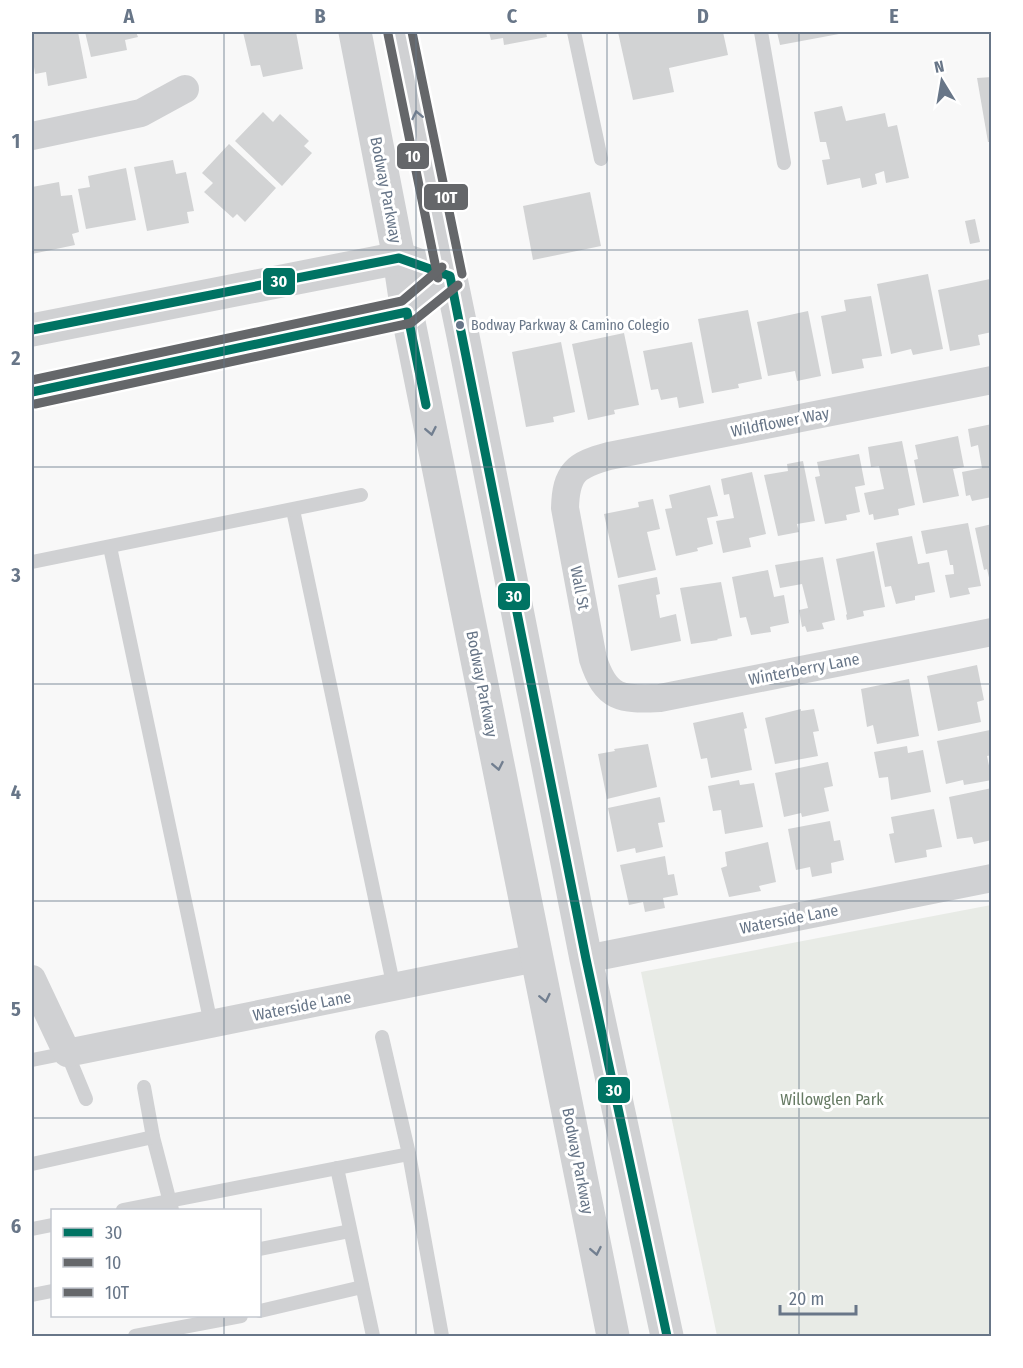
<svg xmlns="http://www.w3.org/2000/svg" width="1023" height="1368" font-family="'Fira Sans Condensed',sans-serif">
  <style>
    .green { fill: #e8ebe6 }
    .building { fill: #d2d3d4 }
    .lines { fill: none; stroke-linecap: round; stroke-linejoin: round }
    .service { stroke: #d0d1d3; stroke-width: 14 }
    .minor { stroke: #d0d1d3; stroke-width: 28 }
    .tertiary { stroke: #d0d1d3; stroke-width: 33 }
    .bus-1-casing { stroke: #fff; stroke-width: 14 }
    .bus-2-casing { stroke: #fff; stroke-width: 14 }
    .bus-3-casing { stroke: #fff; stroke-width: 14 }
    .bus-1 { stroke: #007363; stroke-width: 9 }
    .bus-2 { stroke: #65676a; stroke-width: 9 }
    .bus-3 { stroke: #65676a; stroke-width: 9 }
    .oneway { stroke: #727f90 }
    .grid { fill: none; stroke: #687688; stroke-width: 1.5; stroke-opacity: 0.55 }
    .bus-dot { fill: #687688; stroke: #fff; stroke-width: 2 }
    .labels { text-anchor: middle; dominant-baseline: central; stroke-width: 6; stroke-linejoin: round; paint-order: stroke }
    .bus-label { font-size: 14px; fill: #687688; stroke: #fff; text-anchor: start }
    .street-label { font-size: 16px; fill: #687688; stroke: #fff }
    .park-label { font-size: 16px; fill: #667a63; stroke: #fff }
    .line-badge { stroke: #fff; stroke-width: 2 }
    .badge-label { font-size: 16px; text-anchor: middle; font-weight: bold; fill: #fff }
    .neatline { fill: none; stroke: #687688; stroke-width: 2 }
    .grid-label { font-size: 20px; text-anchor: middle; font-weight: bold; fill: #687688 }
  </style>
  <rect width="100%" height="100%" fill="#f8f8f8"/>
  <path class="green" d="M991,905V1336H717L641,972Z"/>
  <g class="building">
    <path d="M32,32H78L87,78L48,86L46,72L35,74L34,67H32Z"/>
    <path d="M85,32H136L138,37L125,40L127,50L91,57Z"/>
    <path d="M243,32H296L303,69L263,77L260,65L251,66Z"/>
    <path d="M489,32H546L547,37L504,45L503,38L491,40Z"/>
    <path d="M618,32H723L728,55L669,68L674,92L633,100Z"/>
    <path d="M777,32H838L839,34L780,45Z"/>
    <path d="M992,77V142H988L977,78Z"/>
    <path d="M842,106L846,121L885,113L888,127L897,125L909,178L886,183L884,171L875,174L877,184L862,188L860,178L827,185L822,160L830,159L826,142H820L814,112Z"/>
    <path d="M263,112L273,122L280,114L309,141L304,146L312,153L282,186L235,141Z"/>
    <path d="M229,144L276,188L245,222L237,214L233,218L204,192L213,183L202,173Z"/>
    <path d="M173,160L176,174L186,172L194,211L187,212L189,223L147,231L134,167Z"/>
    <path d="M126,168L136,220L86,229L78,189L90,187L88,176Z"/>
    <path d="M59,182L61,196L72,195L79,232L72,234L75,245L32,254V187Z"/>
    <path d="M590,192L601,246L533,260L523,206Z"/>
    <path d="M975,219L980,242L970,244L965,221Z"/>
    <path d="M928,274L943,349L913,355L911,349L891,354L877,284Z"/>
    <path d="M990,279L992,332L978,335L980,345L950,351L938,290Z"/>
    <path d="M871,296L882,356L862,359L864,368L832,374L821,316L846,311L844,300Z"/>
    <path d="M748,310L762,379L738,384L739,388L712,393L698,319Z"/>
    <path d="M808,311L821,376L797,381L795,371L768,376L757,322Z"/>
    <path d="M624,333L639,405L614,410L615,414L588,420L572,344Z"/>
    <path d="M561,342L575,412L553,417L554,422L526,427L512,352Z"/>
    <path d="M692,342L704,403L679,408L677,397L661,400L658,389L651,390L643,351Z"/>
    <path d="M992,424V497L972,501L970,495L966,496L962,472L982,468L978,445L971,447L968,429Z"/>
    <path d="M958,436L964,467L953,469L959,496L923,503L914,460L918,459L915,445Z"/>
    <path d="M902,441L915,505L898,509L899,515L874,520L873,514L869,515L864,493L884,489L879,466L871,467L868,447Z"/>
    <path d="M859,454L865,485L855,487L860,512L846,515L847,520L825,524L815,477L820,476L817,462Z"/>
    <path d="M803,461L815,521L797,524L799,532L778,536L764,475L788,471L787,464Z"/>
    <path d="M752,472L766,534L749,538L751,547L723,553L716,521L734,518L729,494L724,495L721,479Z"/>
    <path d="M710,485L718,516L707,518L713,544L697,548L698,551L676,556L665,509L672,508L669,495Z"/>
    <path d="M653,499L660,529L647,532L656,570L618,578L604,514L639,507L638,502Z"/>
    <path d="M968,523L981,586L968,588L970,594L950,598L945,575L954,574L953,565H950L947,550L926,554L921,531Z"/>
    <path d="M992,524V586H991L987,569L984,570L975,528Z"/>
    <path d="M912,536L918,564L929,562L935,592L915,596V600L896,604L891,586L885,587L876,543Z"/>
    <path d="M874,551L885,607L863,611L864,616L847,620L846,615L847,614L836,559Z"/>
    <path d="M823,557L835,620L822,623L824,629L807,632L805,626L802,627L799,610L808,608L802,584L780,588L775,565Z"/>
    <path d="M768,570L774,597L784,595L789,623L770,627L771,632L751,635L746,617L740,618L732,577Z"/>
    <path d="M657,577L660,594L656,595L660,618L676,614L681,641L631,651L618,585Z"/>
    <path d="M721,582L732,636L717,639L718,640L691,644L680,588Z"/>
    <path d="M977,665L984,700L977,702L981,722L938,731L927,676Z"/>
    <path d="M909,679L919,736L877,744L873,725L867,727L861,689Z"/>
    <path d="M801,709V711L814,709L819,731L813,732L818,756L775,764L765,718Z"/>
    <path d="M743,712L747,728L744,729L752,770L711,778L707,758L701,759L693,723Z"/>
    <path d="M990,730L992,755L987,756L992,780L964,785L963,780L946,784L937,741Z"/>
    <path d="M648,744L657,787L607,799L598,754L615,751L614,749Z"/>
    <path d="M907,746L908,753L923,750L931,792L891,800L888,777L879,778L874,752Z"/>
    <path d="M828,762L833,786L824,788L829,811L802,817L801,813L784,817L775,773Z"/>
    <path d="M739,780L740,785L754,783L763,827L725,834L721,810L713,811L708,786Z"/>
    <path d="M992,788V840L974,844L972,837L957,839L949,797Z"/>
    <path d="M660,797L665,822L658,823L663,847L636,853L635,848L617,852L608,808Z"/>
    <path d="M934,809L942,847L926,850L927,857L895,863L889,834L894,833L891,817Z"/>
    <path d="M830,821L834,841L840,840L844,860L831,863L832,873L812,877L810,867L796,870L788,829Z"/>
    <path d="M768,842L776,882L759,886L761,891L729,897L721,868L727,866L725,852Z"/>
    <path d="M665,856L668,875L674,874L678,895L663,898L665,908L645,912L643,902L629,905L620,865Z"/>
  </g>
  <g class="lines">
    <g class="service">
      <path d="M574,32L601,159"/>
      <path d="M761,32L784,163"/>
      <path d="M293,510L394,988"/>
      <path d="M110,547L211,1024"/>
      <path d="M32,562L361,495"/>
      <path d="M382,1037L409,1154L442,1336"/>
      <path d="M32,1060L67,1053L86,1099"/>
      <path d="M144,1087L153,1137L172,1210"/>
      <path d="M32,1164L153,1137"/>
      <path d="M337,1168L373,1336"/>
      <path d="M123,1210L409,1154"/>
      <path d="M32,1229L52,1225"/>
      <path d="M260,1249L350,1231"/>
      <path d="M32,1295L52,1291"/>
      <path d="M260,1311L362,1287"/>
      <path d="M135,1336L241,1316"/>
    </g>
    <g class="minor">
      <path d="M32,136L141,113L185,89"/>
      <path d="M992,380L609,456C576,465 566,472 565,508L593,659C606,699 621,700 660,698L992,632"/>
      <path d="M586,959L992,878"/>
      <path d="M32,979L67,1053L536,958"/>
    </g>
    <g class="tertiary">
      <path d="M355,32L399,258L407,312L613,1336"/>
      <path d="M400,32L463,336L586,959L667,1336"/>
      <path d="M32,330L399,258L450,276"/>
      <path d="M32,392L407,312L450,276"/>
    </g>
    <defs>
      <g id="bus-1">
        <path d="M32,330L399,258L450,276L586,959L667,1336"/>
        <path d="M32,392L407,312L426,405"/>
      </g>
      <g id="bus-2">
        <path d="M388,34L438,278"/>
        <path d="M35,404L411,323L458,285"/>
      </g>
      <g id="bus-3">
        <path d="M412,32L462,274"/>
        <path d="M32,380L402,301L442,267"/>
      </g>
    </defs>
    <use href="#bus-1" class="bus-1-casing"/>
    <use href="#bus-2" class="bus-2-casing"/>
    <use href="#bus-3" class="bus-3-casing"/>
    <use href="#bus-1" class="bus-1"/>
    <use href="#bus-2" class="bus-2"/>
    <use href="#bus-3" class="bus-3"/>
  </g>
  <defs><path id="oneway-chevron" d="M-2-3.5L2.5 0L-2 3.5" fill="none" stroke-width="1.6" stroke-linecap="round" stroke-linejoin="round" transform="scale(1.5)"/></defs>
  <g class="oneway">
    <use href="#oneway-chevron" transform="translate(417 115) rotate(-102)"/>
    <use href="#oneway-chevron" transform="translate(431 431) rotate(79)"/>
    <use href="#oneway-chevron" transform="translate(498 766) rotate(79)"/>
    <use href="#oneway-chevron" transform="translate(545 998) rotate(78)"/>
    <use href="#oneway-chevron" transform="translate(596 1251) rotate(79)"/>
  </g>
  <path class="grid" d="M224,32V1210M416,32V1336M607,32V1336M799,32V1336M32,250H992M32,467H992M32,684H992M32,901H992M32,1118H992M224,1316V1336"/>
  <circle class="bus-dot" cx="460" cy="325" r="5"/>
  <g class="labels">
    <g class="bus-label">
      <text x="471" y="325">Bodway Parkway &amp; Camino Colegio</text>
    </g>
    <g class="street-label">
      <text transform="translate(386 190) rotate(79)">Bodway Parkway</text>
      <text transform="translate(780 422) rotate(-11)">Wildflower Way</text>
      <text transform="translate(580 588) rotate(79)">Wall St</text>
      <text transform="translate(804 669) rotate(-11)">Winterberry Lane</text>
      <text transform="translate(482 684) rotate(79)">Bodway Parkway</text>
      <text transform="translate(789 919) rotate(-11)">Waterside Lane</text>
      <text transform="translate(302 1006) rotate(-11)">Waterside Lane</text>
      <text transform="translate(578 1161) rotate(79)">Bodway Parkway</text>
    </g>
    <g class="park-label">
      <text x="832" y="1099">Willowglen Park</text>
    </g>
  </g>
  <g class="line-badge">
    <rect x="396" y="142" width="34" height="28" rx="6" fill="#65676a"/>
    <rect x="423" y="183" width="46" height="28" rx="6" fill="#65676a"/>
    <rect x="262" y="267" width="34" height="29" rx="6" fill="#007363"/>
    <rect x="497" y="582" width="34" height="29" rx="6" fill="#007363"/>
    <rect x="597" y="1076" width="34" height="28" rx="6" fill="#007363"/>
  </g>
  <g class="badge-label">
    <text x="413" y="162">10</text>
    <text x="446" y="203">10T</text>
    <text x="279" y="287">30</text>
    <text x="514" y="602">30</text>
    <text x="614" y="1096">30</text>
  </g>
  <rect width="1023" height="1368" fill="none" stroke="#ffffff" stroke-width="66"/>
  <rect x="51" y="1209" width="210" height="108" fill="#ffffff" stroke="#c3c8cf" stroke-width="1.5"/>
  <rect x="63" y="1228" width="30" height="9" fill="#007363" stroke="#c3c8cf" stroke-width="1.5"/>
  <text x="105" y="1239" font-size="18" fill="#687688">30</text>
  <rect x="63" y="1258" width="30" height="9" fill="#65676a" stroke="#c3c8cf" stroke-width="1.5"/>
  <text x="105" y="1269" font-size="18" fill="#687688">10</text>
  <rect x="63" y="1288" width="30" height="9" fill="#65676a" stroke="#c3c8cf" stroke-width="1.5"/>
  <text x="105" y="1299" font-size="18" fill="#687688">10T</text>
  <g transform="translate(942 81) rotate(349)" stroke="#ffffff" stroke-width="4.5" paint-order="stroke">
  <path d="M0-4.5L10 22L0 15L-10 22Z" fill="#687688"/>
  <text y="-9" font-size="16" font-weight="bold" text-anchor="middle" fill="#687688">N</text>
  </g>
  <path d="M780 1305v9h76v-9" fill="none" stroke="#687688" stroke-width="3"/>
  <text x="789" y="1305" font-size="18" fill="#687688" stroke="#ffffff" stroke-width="4.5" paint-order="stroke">20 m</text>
  <rect x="33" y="33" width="957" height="1302" class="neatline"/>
  <g class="grid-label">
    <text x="129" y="23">A</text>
    <text x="320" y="23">B</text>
    <text x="512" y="23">C</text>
    <text x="703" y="23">D</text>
    <text x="894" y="23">E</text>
    <text x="16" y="148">1</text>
    <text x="16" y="365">2</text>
    <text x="16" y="582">3</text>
    <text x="16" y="799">4</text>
    <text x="16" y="1016">5</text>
    <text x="16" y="1233">6</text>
  </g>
</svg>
